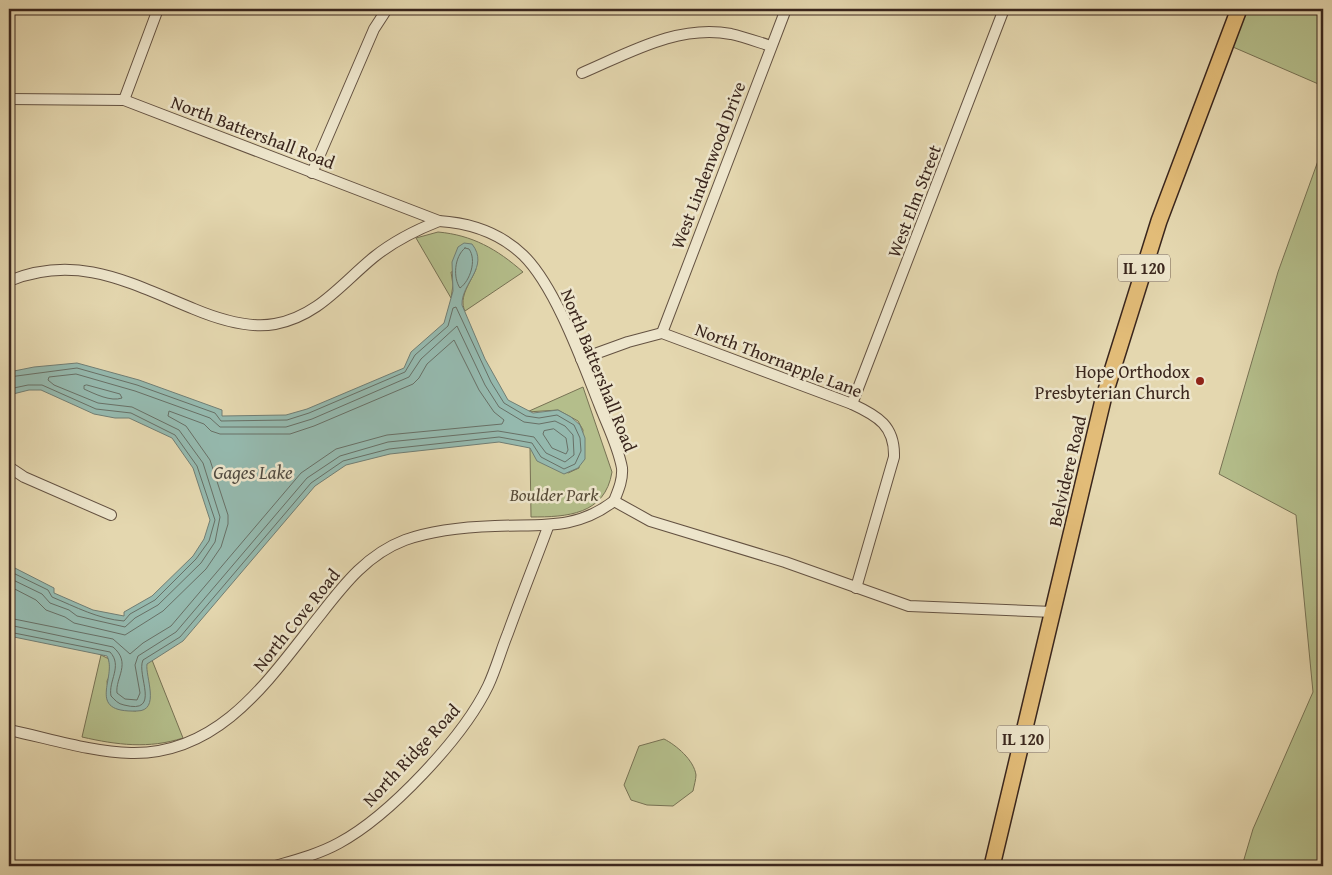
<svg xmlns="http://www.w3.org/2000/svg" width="1332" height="875" font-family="'Gentium Book Plus',serif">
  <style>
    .green { fill: #b4be8b; stroke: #777254 }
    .water { fill: #95b9ae; stroke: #717e74 }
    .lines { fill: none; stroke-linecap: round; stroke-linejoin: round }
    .shore { stroke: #687066; stroke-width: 1 }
    .street-casing { stroke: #645242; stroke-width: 12 }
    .primary-casing { stroke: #3a261d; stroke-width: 18 }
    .street { stroke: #ede5cb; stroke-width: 10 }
    .primary { stroke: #e2bc78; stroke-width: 15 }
    .poi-dot { fill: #8f2418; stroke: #ede5cb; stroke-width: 2 }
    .labels { text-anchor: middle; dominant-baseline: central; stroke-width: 5; stroke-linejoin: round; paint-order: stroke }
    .shield { fill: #ede5cb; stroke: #705f51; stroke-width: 1 }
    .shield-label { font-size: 16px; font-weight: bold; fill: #3a261d }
    .street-label { font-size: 18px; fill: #3a261d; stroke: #ede5cb }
    .poi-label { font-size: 18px; fill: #3a261d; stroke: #ede5cb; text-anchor: end }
    .park-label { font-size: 18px; font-style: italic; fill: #584c38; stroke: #ede5cb }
    .water-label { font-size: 19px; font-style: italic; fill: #514b41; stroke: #ede5cb }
  </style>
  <rect width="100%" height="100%" fill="#e4d7af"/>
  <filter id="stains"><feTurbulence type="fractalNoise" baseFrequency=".004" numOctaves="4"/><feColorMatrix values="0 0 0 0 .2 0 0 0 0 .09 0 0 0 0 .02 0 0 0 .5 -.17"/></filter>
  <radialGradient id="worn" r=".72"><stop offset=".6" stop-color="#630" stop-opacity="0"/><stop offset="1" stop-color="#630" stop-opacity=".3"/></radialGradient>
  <g class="green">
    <path d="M1239,9H1323V86L1226,44Z"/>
    <path d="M1323,147V866H1242L1253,829L1313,692L1296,515L1219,474L1278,272Z"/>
    <path d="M438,232C472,235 497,249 523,272L465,311C458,297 471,282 476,269L451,272L453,285L451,298L416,238Z"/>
    <path d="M583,387L612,472C605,515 567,517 531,517L530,448L568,473L579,468L583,430L578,421L558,410L527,412Z"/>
    <path d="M101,655L109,659L111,673L107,681L109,702C118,710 126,710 136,711L146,664L152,660L183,738C149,749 117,745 82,737Z"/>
    <path d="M664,739C676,745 694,760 696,775C696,779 694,786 693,791L673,806L647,805L631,800L624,785L639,746Z"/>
  </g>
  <path class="water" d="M464,243L472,244C490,267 461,283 462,305L485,359L508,400L533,413L558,410L571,417L580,425L585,438V459L578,468L564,474L537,461L530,448L499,442L390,454L346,465L315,486L183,641L147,664C145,676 161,711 137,711C84,713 118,677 107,656L9,636V565L54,588V593L93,610L124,616V612L152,596L193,556L204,539L210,520L193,468L172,438L129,418H115L94,414L41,390H29L9,395V372L34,367L77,363L139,380L222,410V416L286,415L307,409L404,368L411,352L444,323L453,291L452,262L458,247Z"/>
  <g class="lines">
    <g class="shore">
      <path d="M465,248L469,249C477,260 470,281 460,288C453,278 454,257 465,248Z"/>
      <path d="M9,377L77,368L137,385L215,413L221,421L287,420L309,413L405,372L415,355L448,326L453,308L456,307L491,382L504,403L526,416L539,418L557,415L574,425L580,438L581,451L575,464L564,469L541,457L532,443L499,437L389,449L343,461L311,483L180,637L143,660C136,675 162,715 124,705C118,704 115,700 111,696C108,681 123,666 110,652L9,632"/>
      <path d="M87,385L120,394L122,398C111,402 95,394 84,389V386Z"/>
      <path d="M9,389L28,385H42L96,409L131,413L175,435L197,466L215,520L209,541L196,559L155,600L130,614L124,621C98,619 76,607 52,597L48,590L9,571"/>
      <path d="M554,429L566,438L568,450L566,454L552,448L543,434L544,431Z"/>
      <path d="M9,578L42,594L50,603L69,610L77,616L125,627L135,618L158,605L201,563L215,542L220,517L203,463L179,430L132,407L98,403L54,385L48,380L49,377L76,374L135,391L210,418L220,427H286L312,419L409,377L421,359L457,326L485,385L499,407L524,422L539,424L555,421L565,426L573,435L574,455L565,462L546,453L534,437L498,431L388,442L340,456L307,478L176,632L138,656L135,665L140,693L137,700L125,699L117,693C115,678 132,663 113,647L9,625"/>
      <path d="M9,586L36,600L46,610L65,617L74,623L125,635L163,611L206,569L221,547L228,524V515L210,460L186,426L168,416L169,411L204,424L211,431L220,434H290L314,426L413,384L419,378L427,364L454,340L479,390L494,412L504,420L502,424L387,435L336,449L301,473L171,626L143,643L130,654L113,639L9,618"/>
    </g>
    <defs>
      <g id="street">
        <path d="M582,73C629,53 678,24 731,34C744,37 758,42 771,46"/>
        <path d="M9,99L124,100L439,221C470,223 500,233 523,255C555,286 582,361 599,404C607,425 618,446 622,468C623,480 618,491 614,501"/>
        <path d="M124,100L158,9"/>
        <path d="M312,173L374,29L387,9"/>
        <path d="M9,281C78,253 130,283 194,309C218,319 248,329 275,324C318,316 341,284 374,257C394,241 416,230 439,221"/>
        <path d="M662,333L786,9"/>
        <path d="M581,359L628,342L662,333L852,404C878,416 895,426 894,457L856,588"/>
        <path d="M852,404L1004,9"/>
        <path d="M9,467L24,477L111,515"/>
        <path d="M614,501L650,521L785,562L909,606L1053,612"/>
        <path d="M9,730C48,738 91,752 131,753C222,755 271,676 321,614C345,583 368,554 405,540C433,530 465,527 495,526C540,524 575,531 614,501"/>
        <path d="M275,866C296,860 319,854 339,843C389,816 463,738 488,686C496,669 501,650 508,633C521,597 535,562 548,527"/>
      </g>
      <path id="primary" d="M992,866L1103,400L1159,221L1239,9"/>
    </defs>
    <use href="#street" class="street-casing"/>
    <use href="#primary" class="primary-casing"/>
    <use href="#street" class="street"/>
    <use href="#primary" class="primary"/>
  </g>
  <circle class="poi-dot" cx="1200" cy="381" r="5"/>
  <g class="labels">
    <g class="shield">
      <rect x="1118" y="254.5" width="52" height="27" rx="4"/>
      <rect x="997" y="725.5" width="52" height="27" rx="4"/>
    </g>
    <g class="shield-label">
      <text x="1144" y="268">IL 120</text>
      <text x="1023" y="739">IL 120</text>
    </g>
    <g class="street-label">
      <text transform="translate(253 132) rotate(21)">North Battershall Road</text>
      <text transform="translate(708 165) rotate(-69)">West Lindenwood Drive</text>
      <text transform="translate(914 201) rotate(-69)">West Elm Street</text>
      <text transform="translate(779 360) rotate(21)">North Thornapple Lane</text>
      <text transform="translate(599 370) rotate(68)">North Battershall Road</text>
      <text transform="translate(1067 471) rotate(-77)">Belvidere Road</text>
      <text transform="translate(296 620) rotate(-51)">North Cove Road</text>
      <text transform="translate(411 755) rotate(-47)">North Ridge Road</text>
    </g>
    <g class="poi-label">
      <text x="1190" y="371">Hope Orthodox<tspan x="1190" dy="21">Presbyterian Church</tspan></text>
    </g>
    <g class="park-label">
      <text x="554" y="494">Boulder Park</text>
    </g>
    <g class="water-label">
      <text x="253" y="472">Gages Lake</text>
    </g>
  </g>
  <rect width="1332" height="875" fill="none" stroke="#e4d7af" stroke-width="30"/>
  <rect x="10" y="10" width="1312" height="855" fill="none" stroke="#3a261d" stroke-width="2.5"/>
  <rect x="15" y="15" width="1302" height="845" fill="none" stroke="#3a261d"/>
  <rect width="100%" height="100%" filter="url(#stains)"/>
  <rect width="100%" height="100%" fill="url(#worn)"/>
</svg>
